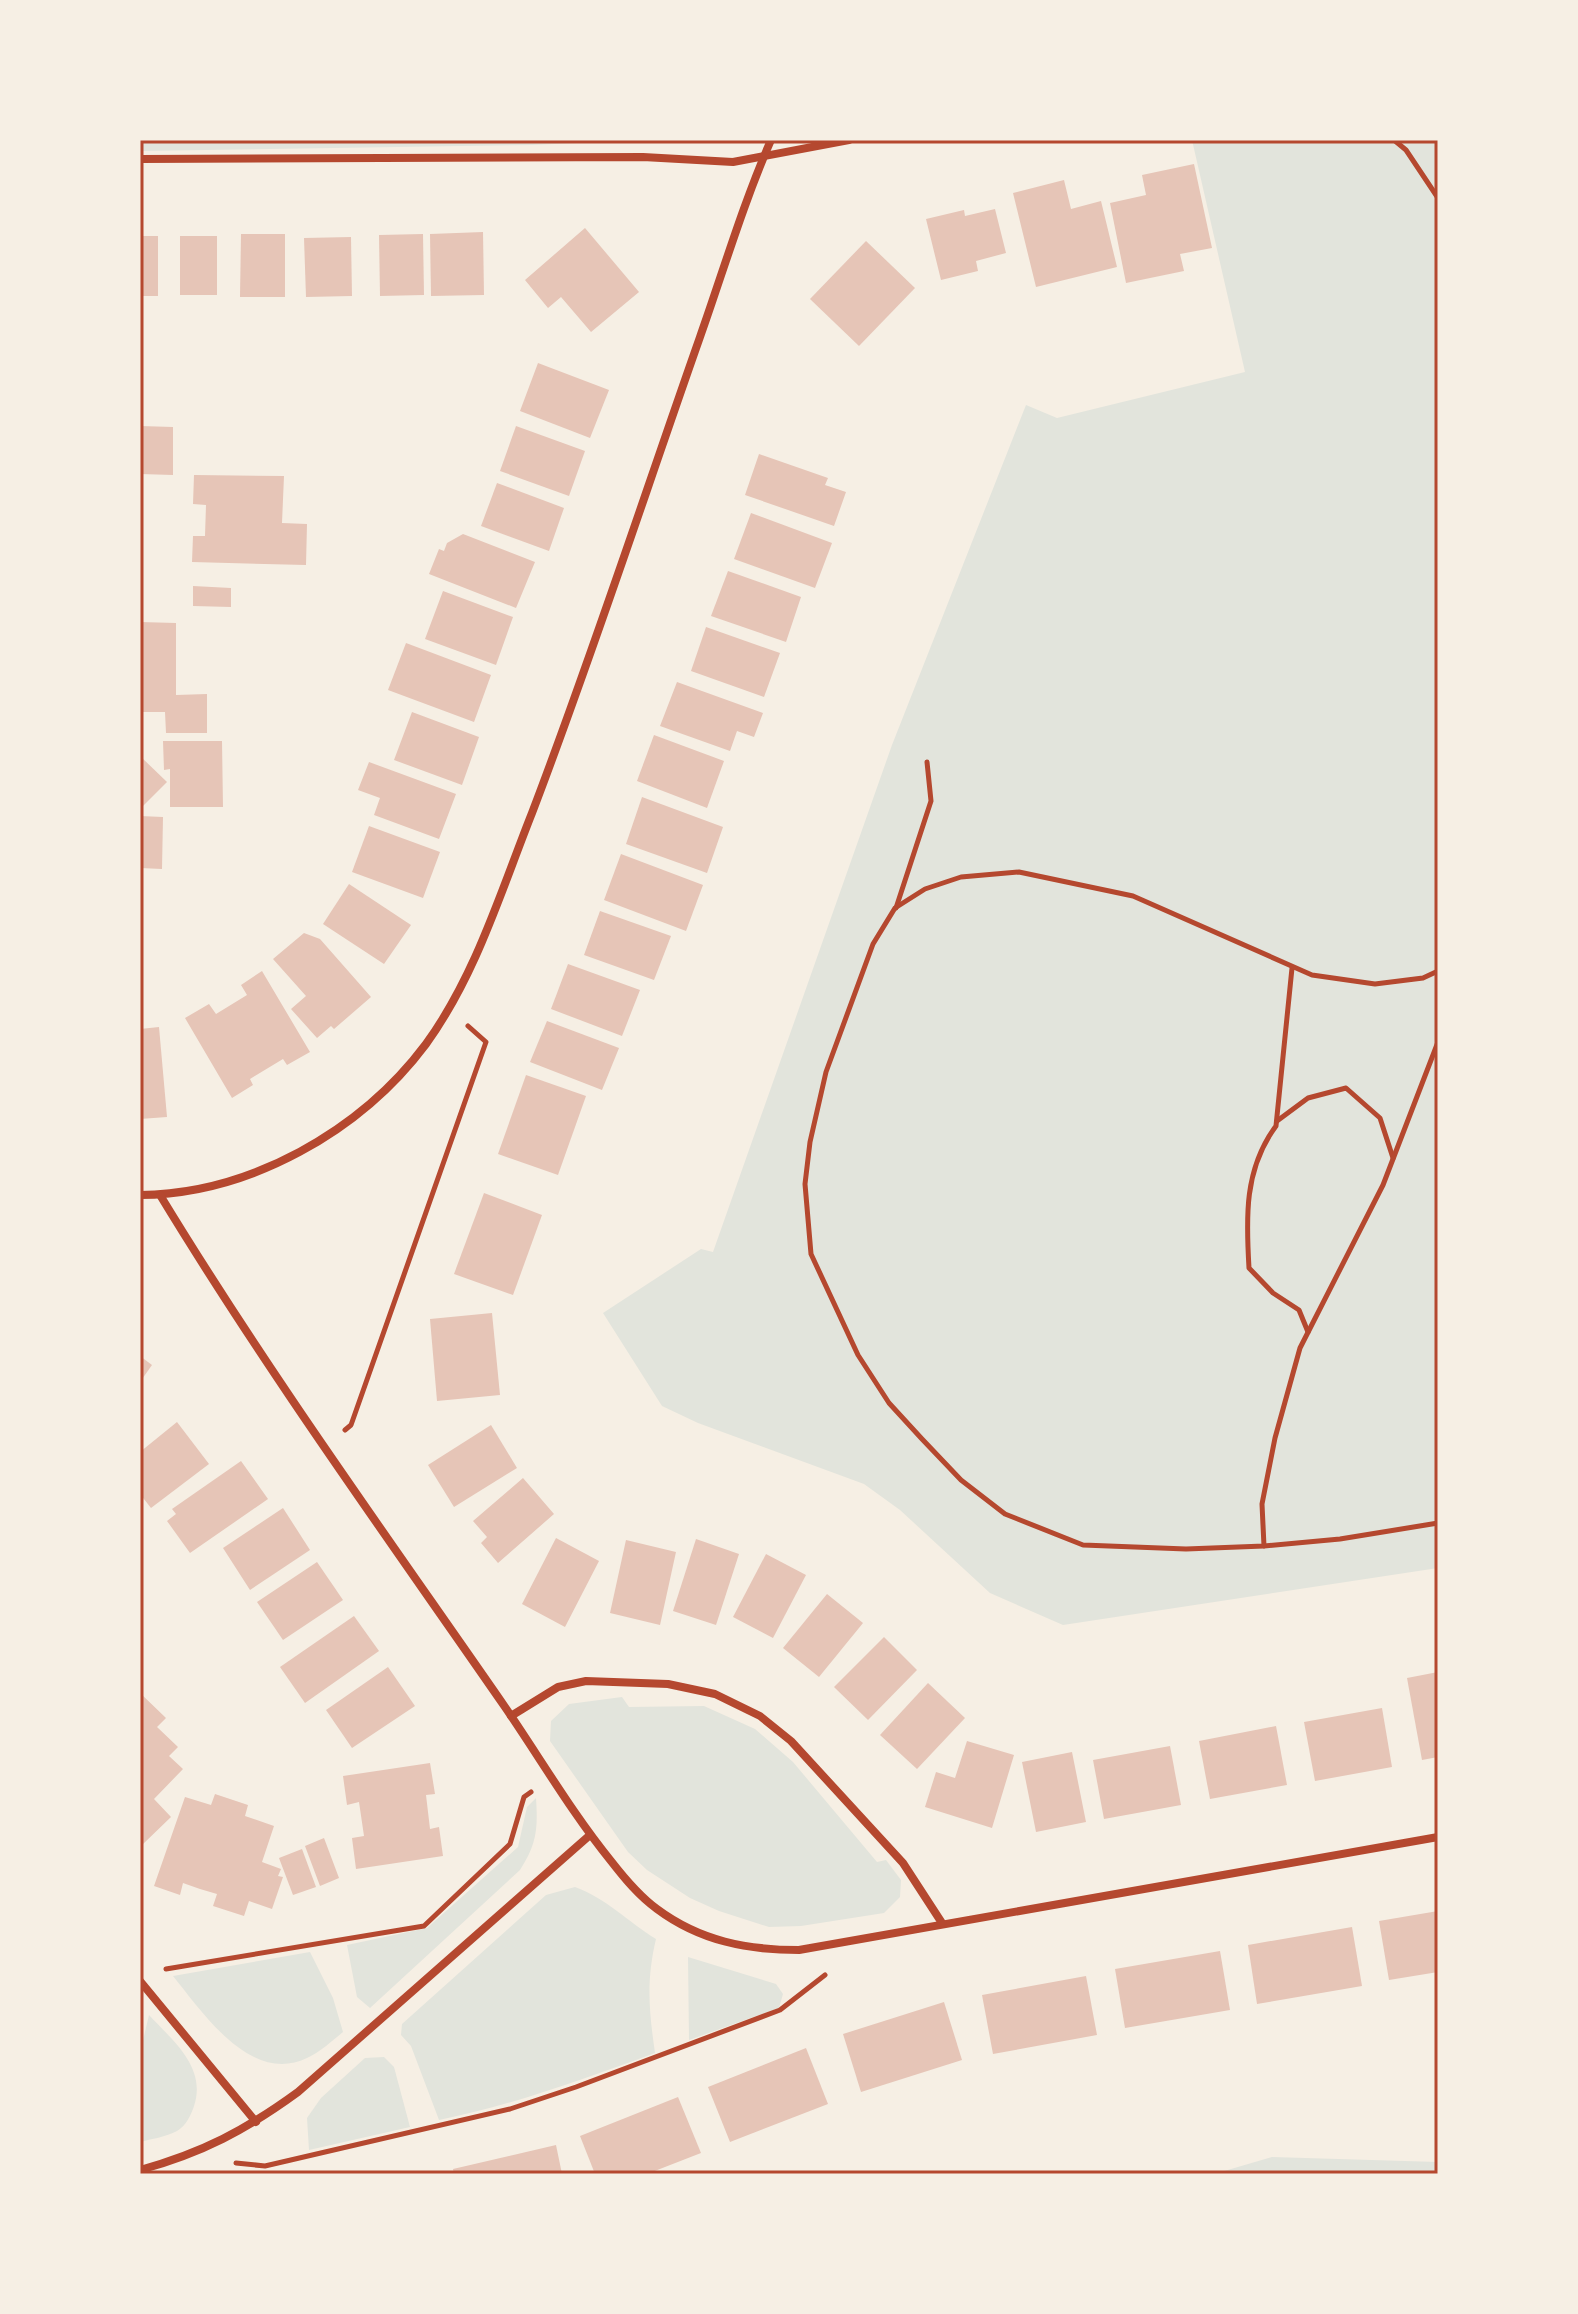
<svg xmlns="http://www.w3.org/2000/svg" width="1578" height="2314" font-family="'Open Sans',sans-serif">
  <style>
    .green { fill: #e2e4dc }
    .building { fill: #e6c5b7 }
    .lines { fill: none; stroke-linecap: round; stroke-linejoin: round }
    .path { stroke: #b5482f; stroke-width: 5 }
    .minor { stroke: #b5482f; stroke-width: 8 }
    .neatline { fill: none; stroke: #b5482f; stroke-width: 3 }
  </style>
  <rect width="100%" height="100%" fill="#f6efe4"/>
  <g class="green">
    <path d="M140,140H644L532,145L140,151Z"/>
    <path d="M1192,140H1438V1568L1063,1625L990,1593L900,1510L864,1484L698,1423L662,1406L603,1313L701,1249L713,1252L892,745L1026,405L1057,418L1245,372Z"/>
    <path d="M622,1697L629,1707L704,1706L755,1729L793,1762L877,1862L886,1860L901,1880L900,1897L884,1913L801,1926L769,1927L719,1911L690,1898L647,1870L628,1852L550,1741L551,1721L569,1704Z"/>
    <path d="M536,1798C538,1828 537,1844 520,1870L370,2008L357,1997L347,1945L427,1928L518,1847L527,1807Z"/>
    <path d="M575,1887C606,1898 628,1922 656,1939C646,1981 649,2011 655,2053C584,2079 513,2105 439,2120L411,2046L401,2035L402,2024L546,1895Z"/>
    <path d="M310,1952L333,1998L343,2032C332,2041 320,2052 307,2058C251,2085 203,2013 173,1976Z"/>
    <path d="M688,1957L776,1984L783,1994L779,2008L689,2040Z"/>
    <path d="M149,2015C172,2040 207,2067 194,2106C191,2115 186,2126 177,2131C166,2137 151,2139 140,2142V2053Z"/>
    <path d="M384,2057L394,2067L410,2127L309,2150L307,2118L321,2098L365,2058Z"/>
    <path d="M1272,2157L1438,2162V2174H1214Z"/>
  </g>
  <g class="building">
    <path d="M1194,164L1212,248L1180,254L1184,271L1126,283L1110,203L1146,195L1142,175Z"/>
    <path d="M1064,180L1071,209L1101,201L1117,267L1036,287L1013,193Z"/>
    <path d="M995,209L1006,253L976,261L978,271L941,280L926,219L964,210L965,216Z"/>
    <path d="M585,228L639,292L591,332L561,297L548,308L525,280Z"/>
    <path d="M483,232L484,295L431,296L430,234Z"/>
    <path d="M241,234H285V297H240Z"/>
    <path d="M423,234L424,295L380,296L379,235Z"/>
    <rect x="140" y="236" width="18" height="60"/>
    <rect x="180" y="236" width="37" height="59"/>
    <path d="M351,237L352,296L306,297L304,238Z"/>
    <path d="M866,241L915,288L859,346L810,299Z"/>
    <path d="M538,363L609,390L590,438L520,411Z"/>
    <path d="M140,426L173,427V475L140,474Z"/>
    <path d="M516,426L585,451L569,496L500,471Z"/>
    <path d="M759,454L828,478L825,485L846,492L834,526L745,495Z"/>
    <path d="M194,475L284,476L282,523L307,524L306,565L192,562L193,536H205L206,505L193,504Z"/>
    <path d="M497,483L564,508L549,551L481,526Z"/>
    <path d="M751,513L832,543L815,588L734,559Z"/>
    <path d="M463,534L535,562L516,608L429,574L439,549L444,551L447,543Z"/>
    <path d="M728,571L801,597L786,642L711,616Z"/>
    <path d="M193,586L231,588V607L193,606Z"/>
    <path d="M443,591L513,617L496,665L425,639Z"/>
    <path d="M140,622L176,623V695L207,694V733H166L165,712H140Z"/>
    <path d="M706,627L780,653L764,697L691,671Z"/>
    <path d="M406,643L491,675L474,722L388,690Z"/>
    <path d="M677,682L763,713L754,737L737,731L730,751L660,726Z"/>
    <path d="M412,712L479,737L462,785L394,760Z"/>
    <path d="M654,735L724,761L707,808L637,781Z"/>
    <path d="M163,741H222L223,807H170V769L164,770Z"/>
    <path d="M140,756L167,782L140,809Z"/>
    <path d="M369,762L456,794L439,839L374,815L380,798L358,790Z"/>
    <path d="M642,797L723,827L707,873L626,844Z"/>
    <path d="M140,816L163,817L162,869L140,868Z"/>
    <path d="M369,826L440,852L423,898L352,872Z"/>
    <path d="M621,854L703,885L686,931L604,900Z"/>
    <path d="M349,884L411,925L384,964L323,924Z"/>
    <path d="M600,911L671,936L654,980L584,955Z"/>
    <path d="M304,933L320,939L371,997L334,1029L331,1026L317,1038L291,1009L306,996L273,959Z"/>
    <path d="M568,964L640,990L622,1036L551,1009Z"/>
    <path d="M262,971L310,1052L287,1065L283,1059L250,1079L253,1085L232,1098L185,1018L209,1004L216,1014L247,995L241,985Z"/>
    <path d="M547,1021L619,1048L602,1090L530,1062Z"/>
    <path d="M159,1027L167,1117L140,1119V1029Z"/>
    <path d="M526,1075L586,1096L558,1175L498,1154Z"/>
    <path d="M484,1193L542,1215L513,1295L454,1274Z"/>
    <path d="M492,1313L500,1395L437,1401L430,1319Z"/>
    <path d="M140,1356L152,1365L140,1382Z"/>
    <path d="M177,1422L209,1464L151,1508L140,1494V1452Z"/>
    <path d="M491,1425L517,1468L454,1507L428,1465Z"/>
    <path d="M241,1461L268,1499L190,1553L167,1521L176,1514L172,1509Z"/>
    <path d="M523,1478L554,1514L498,1563L481,1543L487,1537L473,1521Z"/>
    <path d="M283,1508L310,1550L250,1590L223,1548Z"/>
    <path d="M556,1538L599,1561L565,1627L522,1604Z"/>
    <path d="M696,1539L739,1554L716,1625L673,1611Z"/>
    <path d="M626,1540L676,1552L660,1625L610,1613Z"/>
    <path d="M766,1554L806,1575L773,1638L733,1617Z"/>
    <path d="M317,1562L343,1600L283,1640L257,1602Z"/>
    <path d="M827,1594L863,1623L819,1677L783,1648Z"/>
    <path d="M354,1616L379,1651L305,1703L280,1667Z"/>
    <path d="M884,1637L917,1670L868,1720L834,1687Z"/>
    <path d="M388,1667L415,1706L352,1748L326,1710Z"/>
    <path d="M1438,1672V1757L1422,1760L1407,1678Z"/>
    <path d="M928,1683L965,1718L917,1769L880,1735Z"/>
    <path d="M140,1693L166,1718L157,1727L178,1747L169,1756L183,1769L154,1799L171,1817L142,1845L140,1843Z"/>
    <path d="M1382,1708L1392,1767L1315,1781L1304,1722Z"/>
    <path d="M1276,1726L1287,1785L1210,1799L1199,1741Z"/>
    <path d="M967,1741L1014,1755L992,1828L925,1807L936,1772L955,1778Z"/>
    <path d="M1170,1746L1181,1805L1104,1819L1093,1760Z"/>
    <path d="M1072,1752L1086,1822L1036,1832L1022,1762Z"/>
    <path d="M430,1763L435,1794L426,1795L430,1829L439,1827L443,1856L356,1869L352,1838L364,1836L359,1802L347,1805L343,1776Z"/>
    <path d="M215,1794L248,1805L245,1816L274,1826L262,1862L281,1869L278,1876L283,1877L272,1909L249,1901L244,1916L213,1906L217,1894L200,1889L183,1883L180,1895L154,1886L185,1797L211,1805Z"/>
    <path d="M324,1838L339,1878L320,1886L305,1846Z"/>
    <path d="M302,1849L316,1887L293,1895L279,1858Z"/>
    <path d="M1438,1911V1972L1389,1980L1379,1921Z"/>
    <path d="M1352,1927L1362,1986L1257,2004L1248,1945Z"/>
    <path d="M1220,1951L1230,2010L1125,2028L1115,1969Z"/>
    <path d="M1086,1976L1097,2035L993,2054L982,1995Z"/>
    <path d="M944,2002L962,2060L861,2092L843,2034Z"/>
    <path d="M806,2048L828,2104L730,2142L708,2087Z"/>
    <path d="M678,2097L701,2153L647,2174H595L580,2136Z"/>
    <path d="M556,2145L562,2174H454L453,2169Z"/>
  </g>
  <g class="lines">
    <g class="path">
      <path d="M1394,140L1406,150L1438,198"/>
      <path d="M896,908L931,801L927,762"/>
      <path d="M1292,968L1276,1126C1244,1169 1246,1218 1249,1268L1273,1293L1299,1310L1308,1332"/>
      <path d="M1438,971L1423,978L1375,984L1312,975L1133,896L1019,872L961,877L925,889L895,908L873,944L826,1072L810,1142L805,1184L811,1254L858,1355L889,1403L922,1439L961,1480L1005,1514L1083,1545L1186,1549L1264,1546L1340,1539L1438,1523"/>
      <path d="M1277,1121L1308,1098L1346,1088L1380,1118L1393,1158"/>
      <path d="M345,1430L351,1425L486,1042L468,1026"/>
      <path d="M1264,1546L1262,1504L1275,1438L1300,1348L1383,1185L1438,1042"/>
      <path d="M166,1969L424,1926L510,1844L524,1797L531,1792"/>
      <path d="M236,2163L265,2166L510,2109L576,2087L780,2010L825,1975"/>
    </g>
    <g class="minor">
      <path d="M140,159L643,157L733,162L849,140"/>
      <path d="M140,1195C250,1194 361,1131 426,1044C476,975 501,891 532,813C592,656 644,496 700,337C723,272 743,204 771,140"/>
      <path d="M160,1195C267,1371 388,1538 505,1707C540,1758 572,1813 611,1861C625,1879 639,1896 657,1909C700,1941 747,1950 799,1950L1438,1837"/>
      <path d="M511,1716L558,1687L586,1681L668,1684L715,1694L760,1716L791,1741L903,1863L942,1923"/>
      <path d="M140,1981L256,2122"/>
      <path d="M140,2170C202,2153 246,2130 298,2092L590,1835"/>
    </g>
  </g>
  <rect width="1578" height="2314" fill="none" stroke="#f6efe4" stroke-width="284"/>
  <rect x="142" y="142" width="1294" height="2030" class="neatline"/>
</svg>
